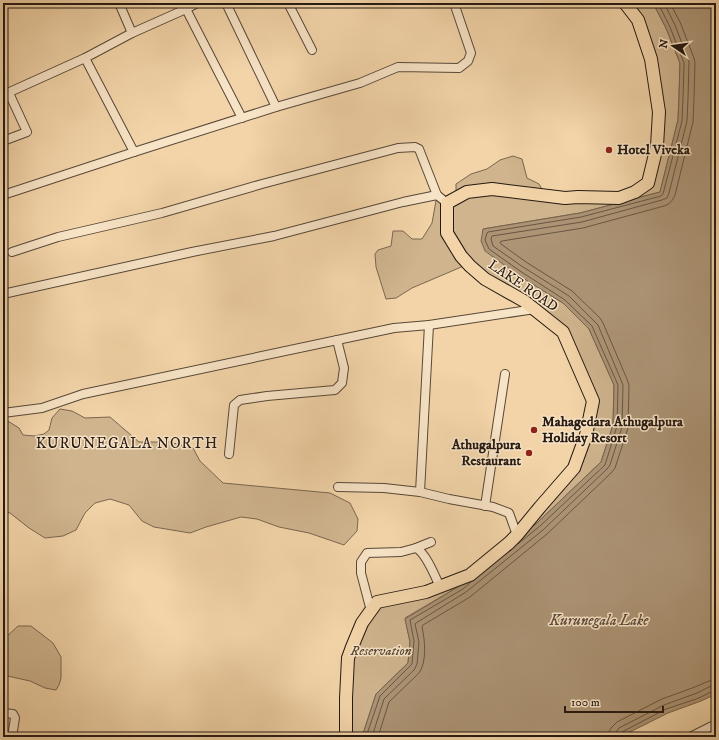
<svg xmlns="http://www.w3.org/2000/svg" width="719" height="740" font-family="'IM FELL DW Pica',serif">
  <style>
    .green { fill: #cfb48e; stroke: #7a6650 }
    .water { fill: #ac9475; stroke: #76634d }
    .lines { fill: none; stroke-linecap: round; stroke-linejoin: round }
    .shore { stroke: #685644; stroke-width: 1 }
    .street-casing { stroke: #584838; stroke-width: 10 }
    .primary-casing { stroke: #251912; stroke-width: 14 }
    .street { stroke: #f7e3c6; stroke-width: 8 }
    .primary { stroke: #f2d4a8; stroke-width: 12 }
    .poi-dot { fill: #8f2418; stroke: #f7e3c6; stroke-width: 1.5 }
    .labels { text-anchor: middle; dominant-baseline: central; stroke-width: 3; stroke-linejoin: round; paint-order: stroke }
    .poi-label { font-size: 14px; font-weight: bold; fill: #251912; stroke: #f7e3c6; text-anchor: start }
    .street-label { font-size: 14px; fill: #251912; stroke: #f7e3c6 }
    .park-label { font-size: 14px; font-style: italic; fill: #584837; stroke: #f7e3c6 }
    .neighbourhood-label { font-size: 15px; letter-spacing: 1px; fill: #251912; stroke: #f7e3c6 }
    .water-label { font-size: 15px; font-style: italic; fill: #5b4a3a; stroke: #f7e3c6 }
  </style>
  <rect width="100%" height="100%" fill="#f2d4a8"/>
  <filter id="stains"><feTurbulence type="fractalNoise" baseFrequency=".005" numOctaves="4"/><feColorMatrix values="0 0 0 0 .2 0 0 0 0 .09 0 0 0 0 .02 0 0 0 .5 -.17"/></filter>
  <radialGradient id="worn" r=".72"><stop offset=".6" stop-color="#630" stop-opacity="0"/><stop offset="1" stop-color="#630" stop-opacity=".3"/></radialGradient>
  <g class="green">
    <path d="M625,3H653L666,28L680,63L679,97L678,120L660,192L580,213L483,229L518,275L563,303L589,329L614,385L613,425L601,462L537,523L461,585L405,618L410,642L408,663L376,694L362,737H346L348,658L377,602L470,575L574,468L593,401L563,332L466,265L412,288L396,298L386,299L376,267L375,254L378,250L391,246L393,231H403L412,239H422L432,223L437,195L447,203L456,197V184L471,174L487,169L500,160L513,156L522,159L527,178L539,184L546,196L619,198L648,183L657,146L651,59Z"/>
    <path d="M60,409L72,411L85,418L110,417L139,442H169L193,448L200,461L223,483L330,493L350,503L358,519L357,531L344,545L309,533L279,527L257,519L241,517L206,527L190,533L154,527L142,521L129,505L110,499L95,503L85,513L76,530L63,536L45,538L29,528L10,513L3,511V420H6L19,428L23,435L34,436L44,434L49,430L52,418Z"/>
    <path d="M18,626H31L53,643L61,657V678L59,685L56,690L45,688L30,681L3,675V640Z"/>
  </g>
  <path class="water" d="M653,3H716V694L701,701L668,713L620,737H362L376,694L408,663L410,642L405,619L461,585L537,523L601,462L613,425L614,385L589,329L563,303L518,275L485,251L481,241L483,229L580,213L660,192L678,120L679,97L680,63L666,28Z"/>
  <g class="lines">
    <g class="shore">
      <path d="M518,544L540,526L605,465L617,426L618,385L592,326L565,300L520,271L489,249L485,240L487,233L488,232L581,217L661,196L663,194L682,121L683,98L684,63L670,27L658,3"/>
      <path d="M366,737L380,696L412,664L414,641L410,620L463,589L471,582"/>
      <path d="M372,737L384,699L414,670L417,664L419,642L415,624L416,623L466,592L543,530L607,469L610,465L622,427L623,385L598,325L569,296L523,267L493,246L491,239L492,236L582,222L662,200L667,198L669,193L687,121L688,98L689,62L675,25L664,3"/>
      <path d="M378,737L389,702L419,673C427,662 425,640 422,627L423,625L470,597L547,534L611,473L615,468L628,428L629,385L627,379L603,323L600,318L572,291L526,262L501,244L500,242L502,241L583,228L664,206C670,204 673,200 675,195L693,122L694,98L695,63L694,58L680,22L670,3"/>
      <path d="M609,737V732L611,728L617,722L662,699L695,687L709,681L716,680"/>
      <path d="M615,737L616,732L619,728L664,705L697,693L711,686H716"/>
      <path d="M620,737V734L622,732L666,709L699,698L713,691H716"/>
    </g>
    <defs>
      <g id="street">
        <path d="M119,3L132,33"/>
        <path d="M226,3L276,107"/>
        <path d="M288,3L312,50"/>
        <path d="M186,9L242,118"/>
        <path d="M85,58L134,152"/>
        <path d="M3,95L85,58L132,33L186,9L197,3"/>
        <path d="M3,141L27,132L9,93"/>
        <path d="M3,195L134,152L276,107L360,83L398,67L459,68L468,61L471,53L454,3"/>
        <path d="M12,252L58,237L162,213L262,184L398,148L415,147L419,149L437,195"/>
        <path d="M3,294L192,252L274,236L403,202L437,195L447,203"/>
        <path d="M3,413L42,408L83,394L394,328L429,325L535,309"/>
        <path d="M229,454L234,405L240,400L267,396L335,390L342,383L344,368L337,340"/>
        <path d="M338,487L384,488L420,492L449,499L493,507L509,513L517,535"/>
        <path d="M420,492L429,325"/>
        <path d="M485,506L505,374"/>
        <path d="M416,548L431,542"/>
        <path d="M371,611L361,573V562L367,553L401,552L416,548C426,553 435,576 440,587"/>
        <path d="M3,713L13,714L15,718L12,737"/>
        <path d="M690,737L716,724"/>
      </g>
      <path id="primary" d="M346,737V698L348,658L352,647L362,623L377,602L426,592L470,575L509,543L517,535L540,507L574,468L586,435L593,401L563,332L524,301L485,279L470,266L461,256L447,233V203L467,192L492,189L565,198L578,197L619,198L635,192L648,183L657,146L659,112L651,59L638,20L625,3"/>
    </defs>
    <use href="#street" class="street-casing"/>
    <use href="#primary" class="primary-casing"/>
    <use href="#street" class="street"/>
    <use href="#primary" class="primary"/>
  </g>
  <g class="poi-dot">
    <circle cx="609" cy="150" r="4"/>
    <circle cx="534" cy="430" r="4"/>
    <circle cx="529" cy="453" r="4"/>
  </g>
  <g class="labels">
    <g class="poi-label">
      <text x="617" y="150">Hotel Viveka</text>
      <text x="542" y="422">Mahagedara Athugalpura<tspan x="542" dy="16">Holiday Resort</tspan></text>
      <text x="521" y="445" text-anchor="end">Athugalpura<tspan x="521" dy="16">Restaurant</tspan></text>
    </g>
    <g class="street-label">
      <text transform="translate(523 286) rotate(34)">LAKE ROAD</text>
    </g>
    <g class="park-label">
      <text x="381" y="651">Reservation</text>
    </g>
    <g class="neighbourhood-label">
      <text x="127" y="443">KURUNEGALA NORTH</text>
    </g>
    <g class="water-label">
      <text x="599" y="620">Kurunegala Lake</text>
    </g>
  </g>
  <rect width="719" height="740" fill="none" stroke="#f2d4a8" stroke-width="16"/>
  <rect x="4" y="4" width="711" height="732" fill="none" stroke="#251912" stroke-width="2"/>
  <rect x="8" y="8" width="703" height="724" fill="none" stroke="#251912"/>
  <g transform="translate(673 46) rotate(283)" stroke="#f7e3c6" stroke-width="3" paint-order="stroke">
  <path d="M0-3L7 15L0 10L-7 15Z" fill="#251912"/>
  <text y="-6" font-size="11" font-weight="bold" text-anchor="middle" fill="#251912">N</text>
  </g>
  <path d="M565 706v6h98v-6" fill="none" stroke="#251912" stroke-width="2"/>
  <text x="571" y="706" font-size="12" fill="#251912" stroke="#f7e3c6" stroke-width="3" paint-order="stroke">100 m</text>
  <rect width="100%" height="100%" filter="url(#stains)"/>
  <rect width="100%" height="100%" fill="url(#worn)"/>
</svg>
